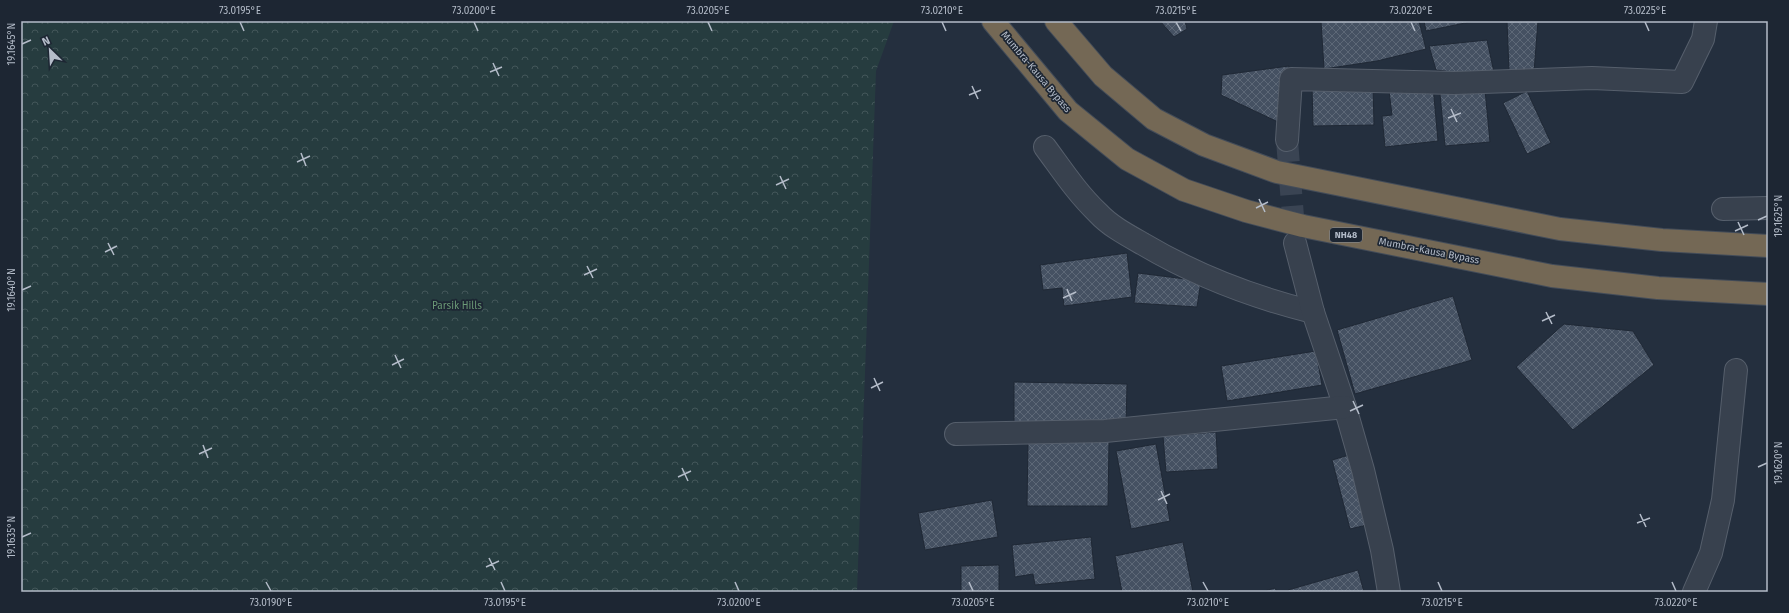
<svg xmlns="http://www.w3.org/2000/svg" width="1789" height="613" font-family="'Fira Sans',sans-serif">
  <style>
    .forest { fill: url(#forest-crowns) }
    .building { fill: url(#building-cross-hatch); stroke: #1f2835 }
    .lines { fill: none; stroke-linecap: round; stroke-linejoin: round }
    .minor-tunnel { stroke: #3a4453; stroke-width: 22; stroke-dasharray: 22 11; stroke-linecap: butt }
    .minor-casing { stroke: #565f6c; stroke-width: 24 }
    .highway-casing { stroke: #434c59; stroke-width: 24 }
    .minor { stroke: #38414e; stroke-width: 22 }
    .highway { stroke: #746855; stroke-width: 22 }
    .ticks { fill: none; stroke: #b4bcc9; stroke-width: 1.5 }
    .labels { text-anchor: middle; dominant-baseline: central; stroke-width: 3.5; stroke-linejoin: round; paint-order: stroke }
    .shield { fill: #1d2633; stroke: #878f9c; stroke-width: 1 }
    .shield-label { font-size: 9px; font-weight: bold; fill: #b4bcc9 }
    .street-label { font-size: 10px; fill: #b4bcc9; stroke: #1d2633 }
    .park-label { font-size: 10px; fill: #6b9a76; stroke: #1d2633 }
    .neatline { fill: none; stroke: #b4bcc9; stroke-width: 1.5 }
    .ticks-label { font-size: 10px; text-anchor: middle; fill: #b4bcc9 }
  </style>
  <defs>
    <pattern id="forest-crowns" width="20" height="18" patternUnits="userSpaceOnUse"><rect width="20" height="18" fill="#263c3f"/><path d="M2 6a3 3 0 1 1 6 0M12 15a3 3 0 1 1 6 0" fill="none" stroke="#435659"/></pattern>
    <pattern id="building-cross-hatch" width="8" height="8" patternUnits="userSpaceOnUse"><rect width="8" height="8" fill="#455162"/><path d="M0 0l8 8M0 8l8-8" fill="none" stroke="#5d6877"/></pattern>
  </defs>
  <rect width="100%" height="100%" fill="#242f3e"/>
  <path class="forest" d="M21,21H894L876,71L857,592H21Z"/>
  <g class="building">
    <path d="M1160,21H1185L1187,29L1174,37Z"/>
    <path d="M1321,21H1419L1426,49L1377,61L1324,69Z"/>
    <path d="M1424,21H1475L1426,31Z"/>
    <path d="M1507,21H1538L1534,72L1509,71Z"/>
    <path d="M1487,40L1495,77L1436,70L1429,46Z"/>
    <path d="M1289,66L1278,122L1221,95L1222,75Z"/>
    <path d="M1373,84L1374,125L1313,126L1312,86Z"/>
    <path d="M1433,86L1438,141L1385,147L1382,116L1392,115L1389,91Z"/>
    <path d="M1485,90L1490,142L1445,146L1440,94Z"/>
    <path d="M1527,91L1551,143L1527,154L1503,103Z"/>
    <path d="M1127,253L1132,297L1064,306L1062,288L1043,290L1040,265Z"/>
    <path d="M1138,273L1201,281L1197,307L1134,303Z"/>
    <path d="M1453,296L1472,360L1355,394L1337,330Z"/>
    <path d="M1564,324L1633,331L1654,365L1573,430L1516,367Z"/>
    <path d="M1316,351L1322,385L1227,401L1221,366Z"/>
    <path d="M1014,382L1127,384L1126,427L1014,426Z"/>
    <path d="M1216,432L1218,469L1166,472L1163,436Z"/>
    <path d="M1028,441H1109L1108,506H1027Z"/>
    <path d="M1156,444L1170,521L1131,529L1116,451Z"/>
    <path d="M1356,453L1375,523L1350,529L1332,460Z"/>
    <path d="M992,500L998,537L925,550L918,513Z"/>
    <path d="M1091,537L1095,579L1035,585L1033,574L1015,577L1012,545Z"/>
    <path d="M1183,542L1193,592H1122L1115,556Z"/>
    <path d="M999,565V592H961V566Z"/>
    <path d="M1358,570L1364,592H1288V590Z"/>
    <path d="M1275,588L1277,592H1261Z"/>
  </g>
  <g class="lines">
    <path class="minor-tunnel" d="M1287,140L1295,242"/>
    <defs>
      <g id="minor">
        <path d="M1287,140L1291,79L1454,83L1592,78L1682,82L1703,39L1706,21"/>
        <path d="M1045,147C1062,170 1077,193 1098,213C1110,226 1127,235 1143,244C1197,276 1252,297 1313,312"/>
        <path d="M1723,209L1768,208"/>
        <path d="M1295,243L1313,312L1345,407L1363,470L1382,550L1389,592"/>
        <path d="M956,434L1105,431L1345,407"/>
        <path d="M1694,592L1711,553L1723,500L1736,370"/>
      </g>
      <g id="highway">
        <path d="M993,21L1068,111L1127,159L1184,190L1246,211L1303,226L1552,276L1658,288L1768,294"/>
        <path d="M1056,21L1103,76L1154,119L1204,145L1277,172L1560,229L1662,240L1768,246"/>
      </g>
    </defs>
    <use href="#minor" class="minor-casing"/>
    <use href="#highway" class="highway-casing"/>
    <use href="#minor" class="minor"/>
    <use href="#highway" class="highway"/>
  </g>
  <path class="ticks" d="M240,22L244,31M474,22L478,31M708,22L712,31M942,22L946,31M1176,22L1181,31M1411,22L1415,31M1645,22L1649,31M22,44L31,40M493,63L499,76M490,72L502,67M972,86L978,99M969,95L981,90M1451,109L1457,122M1448,118L1461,113M301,153L306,166M297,162L310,156M780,176L786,189M776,185L789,179M1259,199L1265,212M1256,208L1268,202M1758,220L1767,216M1738,222L1744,235M1735,231L1748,225M108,243L114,255M105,252L117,246M587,266L593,278M584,275L597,269M1067,289L1072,301M22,290L31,286M1063,298L1076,292M1546,312L1552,324M1542,321L1555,315M395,355L401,368M392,365L404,359M874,378L880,391M871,388L883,382M1353,401L1359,414M1350,411L1363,405M203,445L208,458M199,454L212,448M1758,467L1767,463M682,468L688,481M678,477L691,471M1161,491L1167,504M1158,500L1170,494M1640,514L1646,527M1637,523L1650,518M22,537L31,533M489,558L495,570M486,567L499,561M266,582L271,591M501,582L505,591M735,582L739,591M969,582L973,591M1203,582L1208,591M1438,582L1442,591M1672,582L1676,591"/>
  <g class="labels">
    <rect class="shield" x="1330" y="228" width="32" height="14" rx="3"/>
    <g class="shield-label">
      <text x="1346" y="235">NH48</text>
    </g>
    <g class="street-label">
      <text transform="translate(1036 72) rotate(50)">Mumbra-Kausa Bypass</text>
      <text transform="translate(1429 251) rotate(11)">Mumbra-Kausa Bypass</text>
    </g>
    <g class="park-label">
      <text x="457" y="306">Parsik Hills</text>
    </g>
  </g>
  <rect width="1789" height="613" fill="none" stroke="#1d2633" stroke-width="44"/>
  <g transform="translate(50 50) rotate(335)" stroke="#1d2633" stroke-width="3" paint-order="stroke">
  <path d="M0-3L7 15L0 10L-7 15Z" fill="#b4bcc9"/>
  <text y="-6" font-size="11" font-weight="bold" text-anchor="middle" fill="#b4bcc9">N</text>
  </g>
  <rect x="22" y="22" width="1745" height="569" class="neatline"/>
  <g class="ticks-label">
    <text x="240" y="14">73.0195°E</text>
    <text x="474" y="14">73.0200°E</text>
    <text x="708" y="14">73.0205°E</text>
    <text x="942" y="14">73.0210°E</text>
    <text x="1176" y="14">73.0215°E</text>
    <text x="1411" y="14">73.0220°E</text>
    <text x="1645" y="14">73.0225°E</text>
    <text transform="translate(11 44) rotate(-90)" y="4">19.1645°N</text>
    <text transform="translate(1778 216) rotate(-90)" y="4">19.1625°N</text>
    <text transform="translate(11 290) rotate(-90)" y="4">19.1640°N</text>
    <text transform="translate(1778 463) rotate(-90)" y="4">19.1620°N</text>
    <text transform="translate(11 537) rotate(-90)" y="4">19.1635°N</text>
    <text x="271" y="606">73.0190°E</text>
    <text x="505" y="606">73.0195°E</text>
    <text x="739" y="606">73.0200°E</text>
    <text x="973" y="606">73.0205°E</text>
    <text x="1208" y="606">73.0210°E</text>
    <text x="1442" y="606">73.0215°E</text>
    <text x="1676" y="606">73.0220°E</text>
  </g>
</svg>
